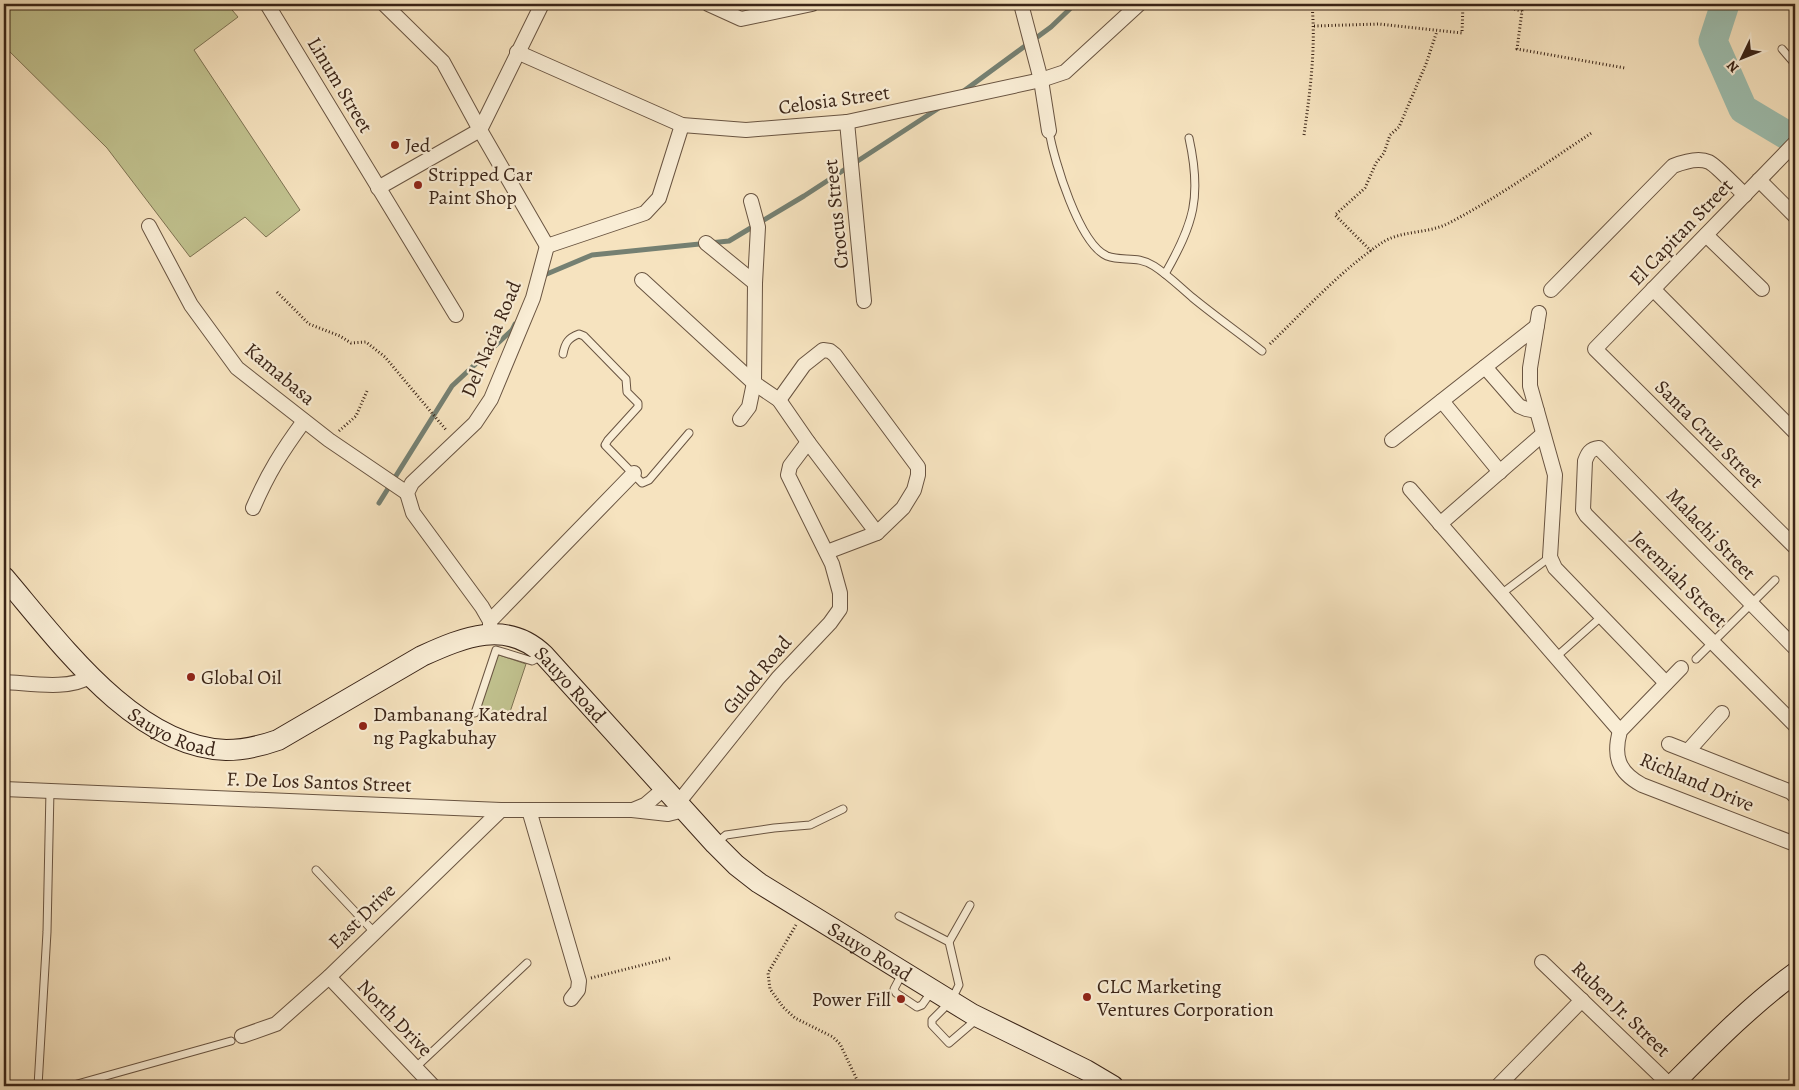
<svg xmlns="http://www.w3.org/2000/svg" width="1799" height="1090" font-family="Alegreya,serif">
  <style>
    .green { fill: #c1c28f; stroke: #7e7353 }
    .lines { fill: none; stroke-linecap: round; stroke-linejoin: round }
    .stream { stroke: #758072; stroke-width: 5 }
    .river { stroke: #9dbeaf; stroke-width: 29 }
    .lane-casing { stroke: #695441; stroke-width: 9 }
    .street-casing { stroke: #695441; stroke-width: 16 }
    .secondary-casing { stroke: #3a2417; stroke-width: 22 }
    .path { stroke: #3a2417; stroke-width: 3; stroke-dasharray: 1 2.5; stroke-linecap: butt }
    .lane { stroke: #f9edd5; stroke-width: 7 }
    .street { stroke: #f9edd5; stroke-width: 14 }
    .secondary { stroke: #f9edd5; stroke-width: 20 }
    .poi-dot { fill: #8f2418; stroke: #f9edd5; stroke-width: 2 }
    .labels { text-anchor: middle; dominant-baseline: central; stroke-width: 4.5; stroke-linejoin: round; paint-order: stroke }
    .street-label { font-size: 20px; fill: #3a2417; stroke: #f9edd5 }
    .poi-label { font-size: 20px; fill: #3a2417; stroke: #f9edd5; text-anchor: start }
  </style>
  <rect width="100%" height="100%" fill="#f6e3bf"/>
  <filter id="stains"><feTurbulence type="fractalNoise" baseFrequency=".004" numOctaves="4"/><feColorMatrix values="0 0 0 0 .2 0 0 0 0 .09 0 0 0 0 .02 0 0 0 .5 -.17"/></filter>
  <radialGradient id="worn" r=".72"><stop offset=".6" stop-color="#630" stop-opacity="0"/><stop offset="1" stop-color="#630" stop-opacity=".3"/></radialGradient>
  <g class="green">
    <path d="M4,4H227L238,17L194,50L300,210L266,237L245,217L190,257L107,148L4,46Z"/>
    <path d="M496,654L526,664L508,718L478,708Z"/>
  </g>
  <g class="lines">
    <g class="stream">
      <path d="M961,93L1051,27L1075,4"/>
      <path d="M542,276L592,255L729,241L804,196L942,106"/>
      <path d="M379,503L452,386L512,330L515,324"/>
    </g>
    <path class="river" d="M1725,4L1713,41L1743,109L1795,140"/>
    <defs>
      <g id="lane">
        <path d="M1782,49L1795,64"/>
        <path d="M1049,131C1054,160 1079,244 1107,256C1123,262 1137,255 1154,266C1168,275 1180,287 1193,298C1215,316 1239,333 1262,351"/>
        <path d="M1165,274C1194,223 1202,197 1189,138"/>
        <path d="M563,354C565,343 568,338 579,334L584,336L626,379L627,392L638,403V407L608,440L605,445L642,483L649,480L689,433"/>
        <path d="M1501,594L1550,557"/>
        <path d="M1556,657L1601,617"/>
        <path d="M1696,659L1775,580"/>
        <path d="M475,713L496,650L532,661L542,656"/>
        <path d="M715,844L726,835L774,828L810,825L843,809"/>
        <path d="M316,870L374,932"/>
        <path d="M899,916L949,942L959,985L951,1001L932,1020V1025L949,1043L977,1019"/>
        <path d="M949,942L970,905"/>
        <path d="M903,972L894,989L896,993L917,1007L922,1005L932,991"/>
        <path d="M415,1068L527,963"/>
        <path d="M38,1086L47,932L50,790"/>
        <path d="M70,1086L231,1041"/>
      </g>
      <g id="street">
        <path d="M267,4L456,315"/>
        <path d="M384,4L443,62L480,130L547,246"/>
        <path d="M708,4L741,19L812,4"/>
        <path d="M1021,4L1041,80L1049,131"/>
        <path d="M517,52L682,125L746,130L847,122L1041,80L1065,72L1139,4"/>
        <path d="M847,122L864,301"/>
        <path d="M1795,143L1595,349L1795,547"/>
        <path d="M1759,180L1795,216"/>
        <path d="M378,188L480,130L542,4"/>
        <path d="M149,226L191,305L237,368L329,440L407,493"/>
        <path d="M1706,235L1762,289"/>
        <path d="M706,243L755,283"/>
        <path d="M547,246L645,213L659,198L682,125"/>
        <path d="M642,280L754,383L779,400L808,442L877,533"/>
        <path d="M1653,289L1795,432"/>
        <path d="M1551,290L1673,166C1683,162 1698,157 1709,162C1716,165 1738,189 1745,195"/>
        <path d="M1539,313L1530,368V386L1555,475L1550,557L1555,568L1666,683"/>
        <path d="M1485,367L1519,406L1526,409L1537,411"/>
        <path d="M779,400L804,365L823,350L830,351L835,355L918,467V475L914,490L903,508L877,533L827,552"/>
        <path d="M1442,401L1500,472"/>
        <path d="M740,419L749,407L754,383L755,283L758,227L751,201"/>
        <path d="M1392,440L1537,326"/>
        <path d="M1410,489L1620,731"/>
        <path d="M253,508C268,473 282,451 304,421"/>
        <path d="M1440,524L1543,434"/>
        <path d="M490,621L634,473"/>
        <path d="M490,633V621L482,607L413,513L407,493L412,483L475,423L491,399L533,298L547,246"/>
        <path d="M1795,648L1599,448C1590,449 1588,453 1585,461L1583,510L1586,515L1795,725"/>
        <path d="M1681,668L1620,731C1613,756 1618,772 1642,785L1795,844"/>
        <path d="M4,682C30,683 68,691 91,676"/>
        <path d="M1669,744L1791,792L1795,796"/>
        <path d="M1688,751L1722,713"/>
        <path d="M4,789L501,810H632L668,814L676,812L683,808"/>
        <path d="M678,803L778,678L830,623L840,609V593L832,564L788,475L790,466L808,442"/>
        <path d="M529,810L579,981L578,990L571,999"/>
        <path d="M633,810L645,805L665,788"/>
        <path d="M1542,962L1671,1086"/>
        <path d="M329,977L433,1086"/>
        <path d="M242,1036L276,1024L329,977L501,810"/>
        <path d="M1498,1086L1582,1000"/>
      </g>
      <g id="secondary">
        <path id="s1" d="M4,577C58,640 134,747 226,750C244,750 261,746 278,740L422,656C464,637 507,619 544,655L715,844L736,865L759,883L972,1014L1086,1070L1113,1086"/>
        <path d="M1671,1086C1711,1046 1750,1006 1795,973"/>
      </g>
    </defs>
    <use href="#lane" class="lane-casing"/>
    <use href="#street" class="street-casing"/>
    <use href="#secondary" class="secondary-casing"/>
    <g class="path">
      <path d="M1494,4L1522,11L1517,49L1625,68"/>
      <path d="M1314,26L1379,24L1462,33L1463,4"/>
      <path d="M1304,135C1310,92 1316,48 1312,5"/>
      <path d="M1371,251L1335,215L1365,188L1376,163L1384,153L1390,135L1399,127L1426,64L1437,31"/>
      <path d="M277,292L309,324L340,336L351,343L366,342L385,357L447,431"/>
      <path d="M1270,344C1306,309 1341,270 1383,242C1403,230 1428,234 1449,223C1499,197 1546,163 1593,132"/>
      <path d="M339,431L356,416L367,391"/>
      <path d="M796,925L768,973L770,989L783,1007L795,1018L833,1037L840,1044L860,1086"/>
      <path d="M591,978L670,958"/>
    </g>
    <use href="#lane" class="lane"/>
    <use href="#street" class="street"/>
    <use href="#secondary" class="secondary"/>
  </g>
  <g class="poi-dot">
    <circle cx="395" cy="145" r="5"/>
    <circle cx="418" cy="185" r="5"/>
    <circle cx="191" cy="677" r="5"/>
    <circle cx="363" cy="726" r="5"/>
    <circle cx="1087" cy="997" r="5"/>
    <circle cx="901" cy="999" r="5"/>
  </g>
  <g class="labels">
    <g class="street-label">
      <text transform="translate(340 85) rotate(59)">Linum Street</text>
      <text transform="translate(834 100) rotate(-8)">Celosia Street</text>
      <text transform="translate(836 214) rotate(-96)">Crocus Street</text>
      <text transform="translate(1681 232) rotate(-46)">El Capitan Street</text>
      <text transform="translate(491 339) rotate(-67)">Del Nacia Road</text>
      <text transform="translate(280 374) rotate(40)">Kamabasa</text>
      <text transform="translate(1709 434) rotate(45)">Santa Cruz Street</text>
      <text transform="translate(1711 534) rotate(46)">Malachi Street</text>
      <text transform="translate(1679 579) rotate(45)">Jeremiah Street</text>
      <text transform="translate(757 675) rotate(-50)">Gulod Road</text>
      <text stroke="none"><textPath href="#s1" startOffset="680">Sauyo Road</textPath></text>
      <text stroke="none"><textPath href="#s1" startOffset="232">Sauyo Road</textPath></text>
      <text transform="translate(319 782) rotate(2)">F. De Los Santos Street</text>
      <text transform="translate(1697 782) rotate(23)">Richland Drive</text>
      <text transform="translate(362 916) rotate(-44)">East Drive</text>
      <text stroke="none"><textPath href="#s1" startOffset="1085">Sauyo Road</textPath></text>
      <text transform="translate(1621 1009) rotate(44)">Ruben Jr. Street</text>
      <text transform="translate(395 1018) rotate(46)">North Drive</text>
    </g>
    <g class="poi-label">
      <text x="405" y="145">Jed</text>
      <text x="428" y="174">Stripped Car<tspan x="428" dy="23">Paint Shop</tspan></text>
      <text x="201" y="677">Global Oil</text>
      <text x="373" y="714">Dambanang Katedral<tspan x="373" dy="23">ng Pagkabuhay</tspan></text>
      <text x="1097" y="986">CLC Marketing<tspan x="1097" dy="23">Ventures Corporation</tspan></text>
      <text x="891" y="999" text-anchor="end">Power Fill</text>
    </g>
  </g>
  <rect width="1799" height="1090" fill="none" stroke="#f6e3bf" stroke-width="20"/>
  <rect x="5" y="5" width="1789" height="1080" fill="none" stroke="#3a2417" stroke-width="2.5"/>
  <rect x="10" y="10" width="1779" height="1070" fill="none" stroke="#3a2417"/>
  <g transform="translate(1742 58) rotate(227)" stroke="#f9edd5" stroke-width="4" paint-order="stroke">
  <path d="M0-4L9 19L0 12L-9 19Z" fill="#3a2417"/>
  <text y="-8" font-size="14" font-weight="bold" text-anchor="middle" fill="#3a2417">N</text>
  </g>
  <rect width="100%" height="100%" filter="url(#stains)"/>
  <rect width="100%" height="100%" fill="url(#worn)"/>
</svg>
